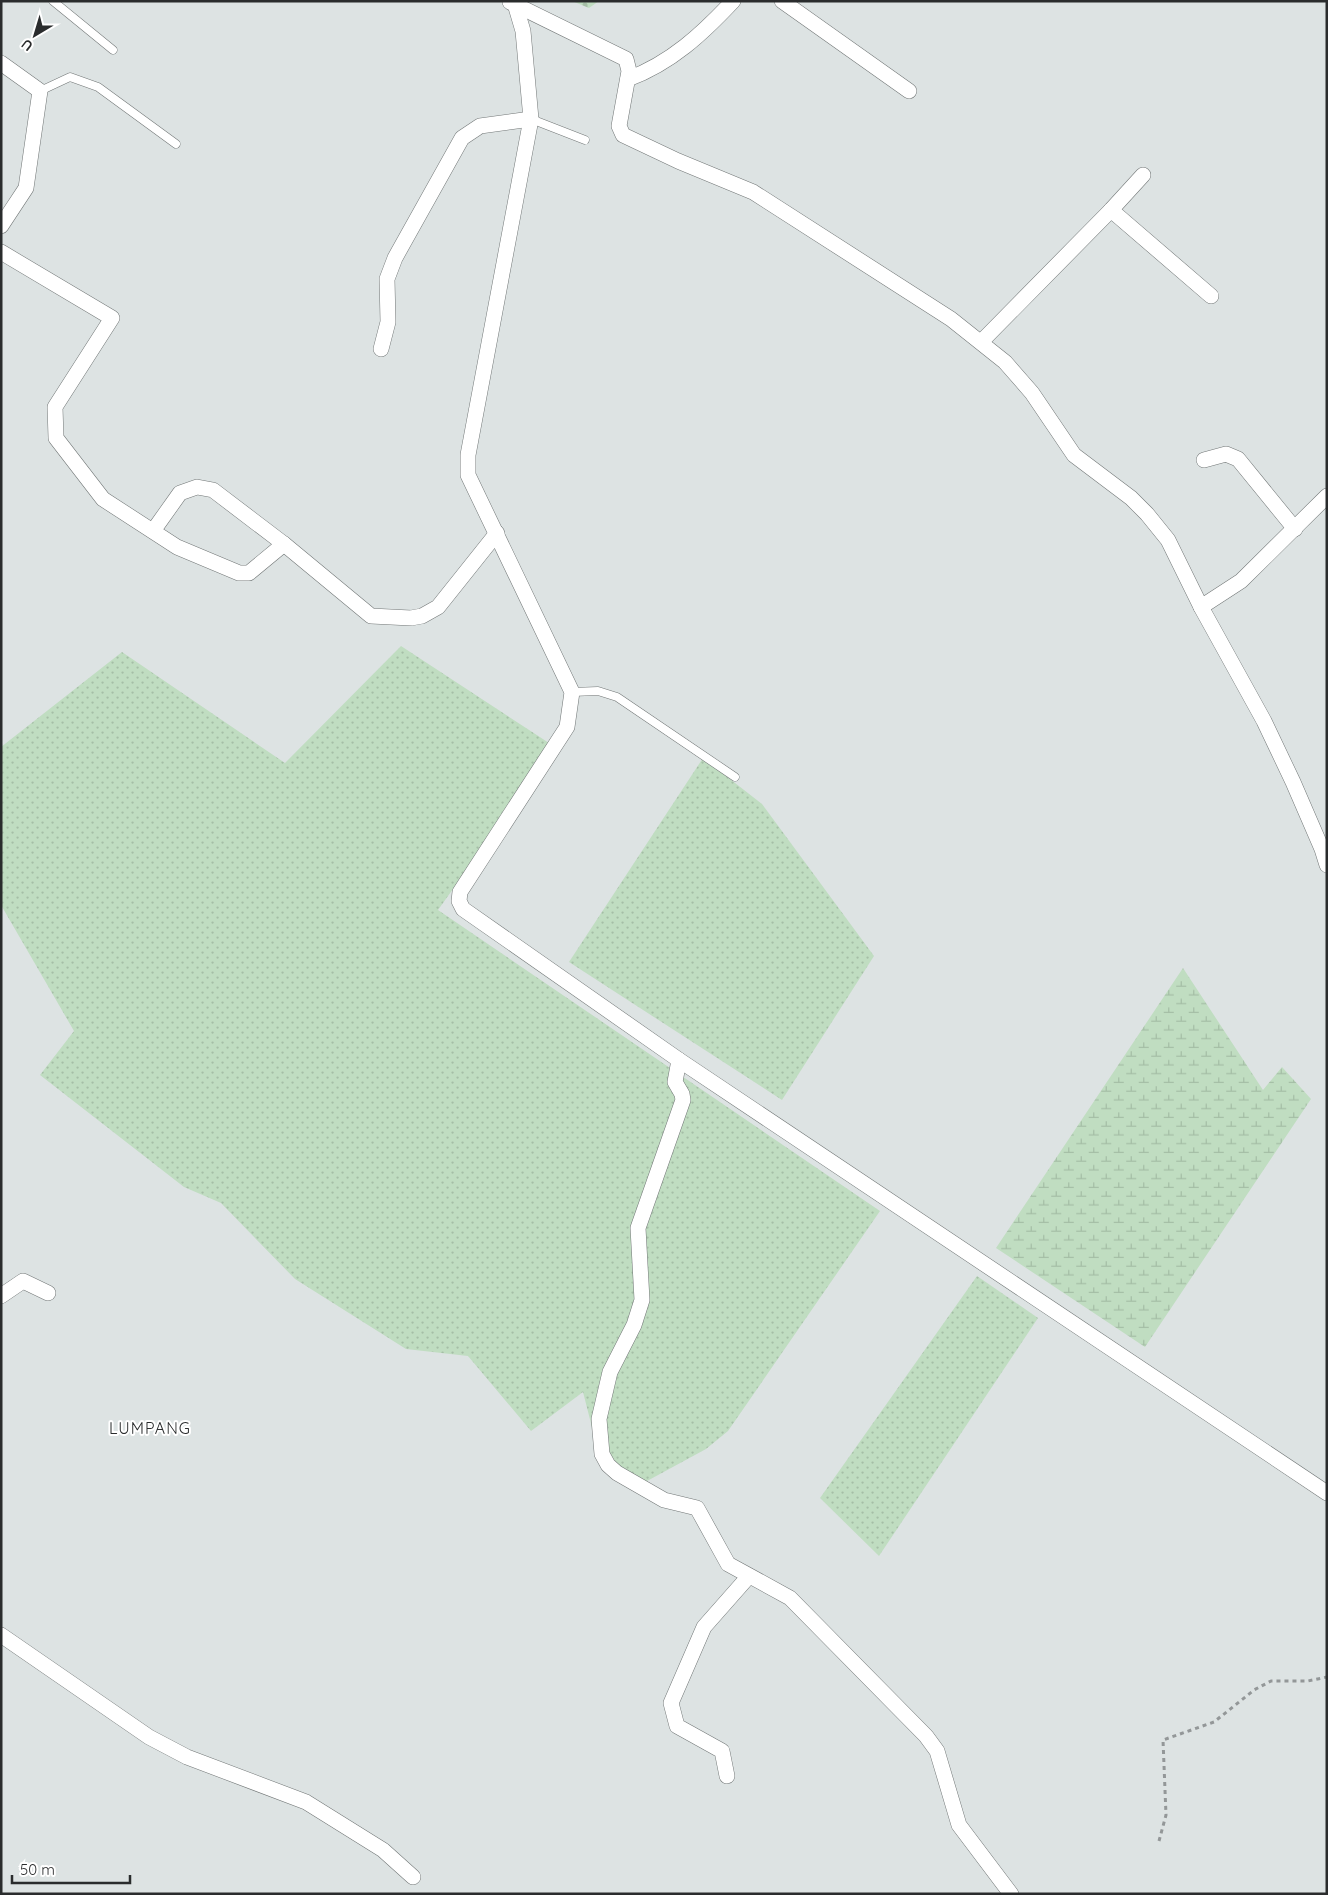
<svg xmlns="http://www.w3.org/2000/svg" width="1328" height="1895" font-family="Quicksand,sans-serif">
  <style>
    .grass { fill: url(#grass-dots) }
    .wetland { fill: url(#wetland-marsh) }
    .cemetery { fill: url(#cemetery-stones) }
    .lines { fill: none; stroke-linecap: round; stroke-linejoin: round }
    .lane-casing { stroke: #727777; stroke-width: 9 }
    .street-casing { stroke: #727777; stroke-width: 16 }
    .path { stroke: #939798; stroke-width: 3; stroke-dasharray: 4 4; stroke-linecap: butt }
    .lane { stroke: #fff; stroke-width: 8 }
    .street { stroke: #fff; stroke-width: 15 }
    .labels { text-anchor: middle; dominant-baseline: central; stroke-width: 4; stroke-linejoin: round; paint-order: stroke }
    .quarter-label { font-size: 16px; letter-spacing: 1px; fill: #2a2c2d; stroke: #fff }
  </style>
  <defs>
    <pattern id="grass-dots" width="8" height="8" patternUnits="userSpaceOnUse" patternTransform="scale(1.25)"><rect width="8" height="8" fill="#c0ddc1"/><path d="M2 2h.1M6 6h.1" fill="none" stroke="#a5bea6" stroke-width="1.8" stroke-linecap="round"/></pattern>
    <pattern id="wetland-marsh" width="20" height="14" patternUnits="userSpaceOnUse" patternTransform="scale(1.25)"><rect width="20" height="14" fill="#c0ddc1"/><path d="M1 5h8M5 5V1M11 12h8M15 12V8" fill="none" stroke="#a5bea6"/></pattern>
    <pattern id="cemetery-stones" width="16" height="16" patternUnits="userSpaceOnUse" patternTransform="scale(1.25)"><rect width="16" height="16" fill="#c0ddc1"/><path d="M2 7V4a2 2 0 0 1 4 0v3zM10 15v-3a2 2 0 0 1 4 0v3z" fill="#a5bea6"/></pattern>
  </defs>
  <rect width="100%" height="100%" fill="#dde3e3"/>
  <g class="grass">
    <path d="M401,646L549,743L458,882L438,910L880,1211L728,1431L706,1449L636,1487L595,1439L583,1392L531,1431L468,1356L406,1349L295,1279L221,1203L184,1187L40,1075L74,1031L1,905V747L122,652L285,763Z"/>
    <path d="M703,758L762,804L874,956L782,1100L569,962Z"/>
    <path d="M977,1276L1038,1318L879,1556L820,1498Z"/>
  </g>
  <path class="wetland" d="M1183,968L1263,1090L1282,1067L1311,1099L1145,1347L996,1248Z"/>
  <path class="cemetery" d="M572,1H599L589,8Z"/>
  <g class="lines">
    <defs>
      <g id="lane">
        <path d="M53,1L113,50"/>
        <path d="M40,91L70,77L98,87L176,144"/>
        <path d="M531,119L585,140"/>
        <path d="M572,692L598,691L617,697L735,777"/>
      </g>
      <g id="street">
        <path d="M782,1L909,91"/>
        <path d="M510,2L626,59L629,71L619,126L623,135L678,161L753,192L951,319L1005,362L1032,393L1074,455L1131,498L1147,514L1168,540L1201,607L1264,721L1293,782L1322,849L1327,865"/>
        <path d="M515,4L523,31L531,119L468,455V475L572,692L567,727L460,892L459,901L463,909L679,1060L1327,1493"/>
        <path d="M1,63L40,91L26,188L1,226"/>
        <path d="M628,79C671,63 702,34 733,1"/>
        <path d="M1111,210L1211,296"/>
        <path d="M1,252L112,318L55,407L56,438L103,499L177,547L239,573H249L284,544"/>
        <path d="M981,342L1111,210L1143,175"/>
        <path d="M381,349L388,322L387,279L395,258L462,138L480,126L531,119"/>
        <path d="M1204,460L1226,454L1238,459L1295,529"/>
        <path d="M153,531L180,493L197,487L213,490L284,544L371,616L411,618L422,616L438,607L497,533"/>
        <path d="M1201,607L1241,581L1327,496"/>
        <path d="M679,1060L675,1082L682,1094L683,1100L638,1228L642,1300L634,1325L610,1372L599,1419L602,1454L608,1465L617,1473L664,1500L697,1508L728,1564L790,1598L926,1736L937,1751L959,1825L1011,1894"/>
        <path d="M1,1296L23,1281L48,1293"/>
        <path d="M1,1635L149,1737L187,1757L306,1802L383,1850L413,1877"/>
        <path d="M727,1776L722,1751L677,1726L671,1703L704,1627L749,1576"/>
      </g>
    </defs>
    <use href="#lane" class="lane-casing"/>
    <use href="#street" class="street-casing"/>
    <path class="path" d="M1159,1841L1166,1815L1163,1740L1214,1722L1254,1690L1271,1681H1308L1327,1677"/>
    <use href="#lane" class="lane"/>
    <use href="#street" class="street"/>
  </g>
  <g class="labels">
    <g class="quarter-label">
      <text x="150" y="1428">LUMPANG</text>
    </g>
  </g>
  <rect width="1328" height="1895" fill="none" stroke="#2a2c2d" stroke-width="5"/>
  <g transform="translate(35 35) rotate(218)" stroke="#ffffff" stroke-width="4" paint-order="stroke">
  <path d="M0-4L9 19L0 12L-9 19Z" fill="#2a2c2d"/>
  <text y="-8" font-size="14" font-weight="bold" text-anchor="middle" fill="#2a2c2d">U</text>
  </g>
  <path d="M12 1875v8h118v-8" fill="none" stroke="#2a2c2d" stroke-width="2.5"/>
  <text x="20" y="1875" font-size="15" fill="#2a2c2d" stroke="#ffffff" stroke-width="4" paint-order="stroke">50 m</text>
</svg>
